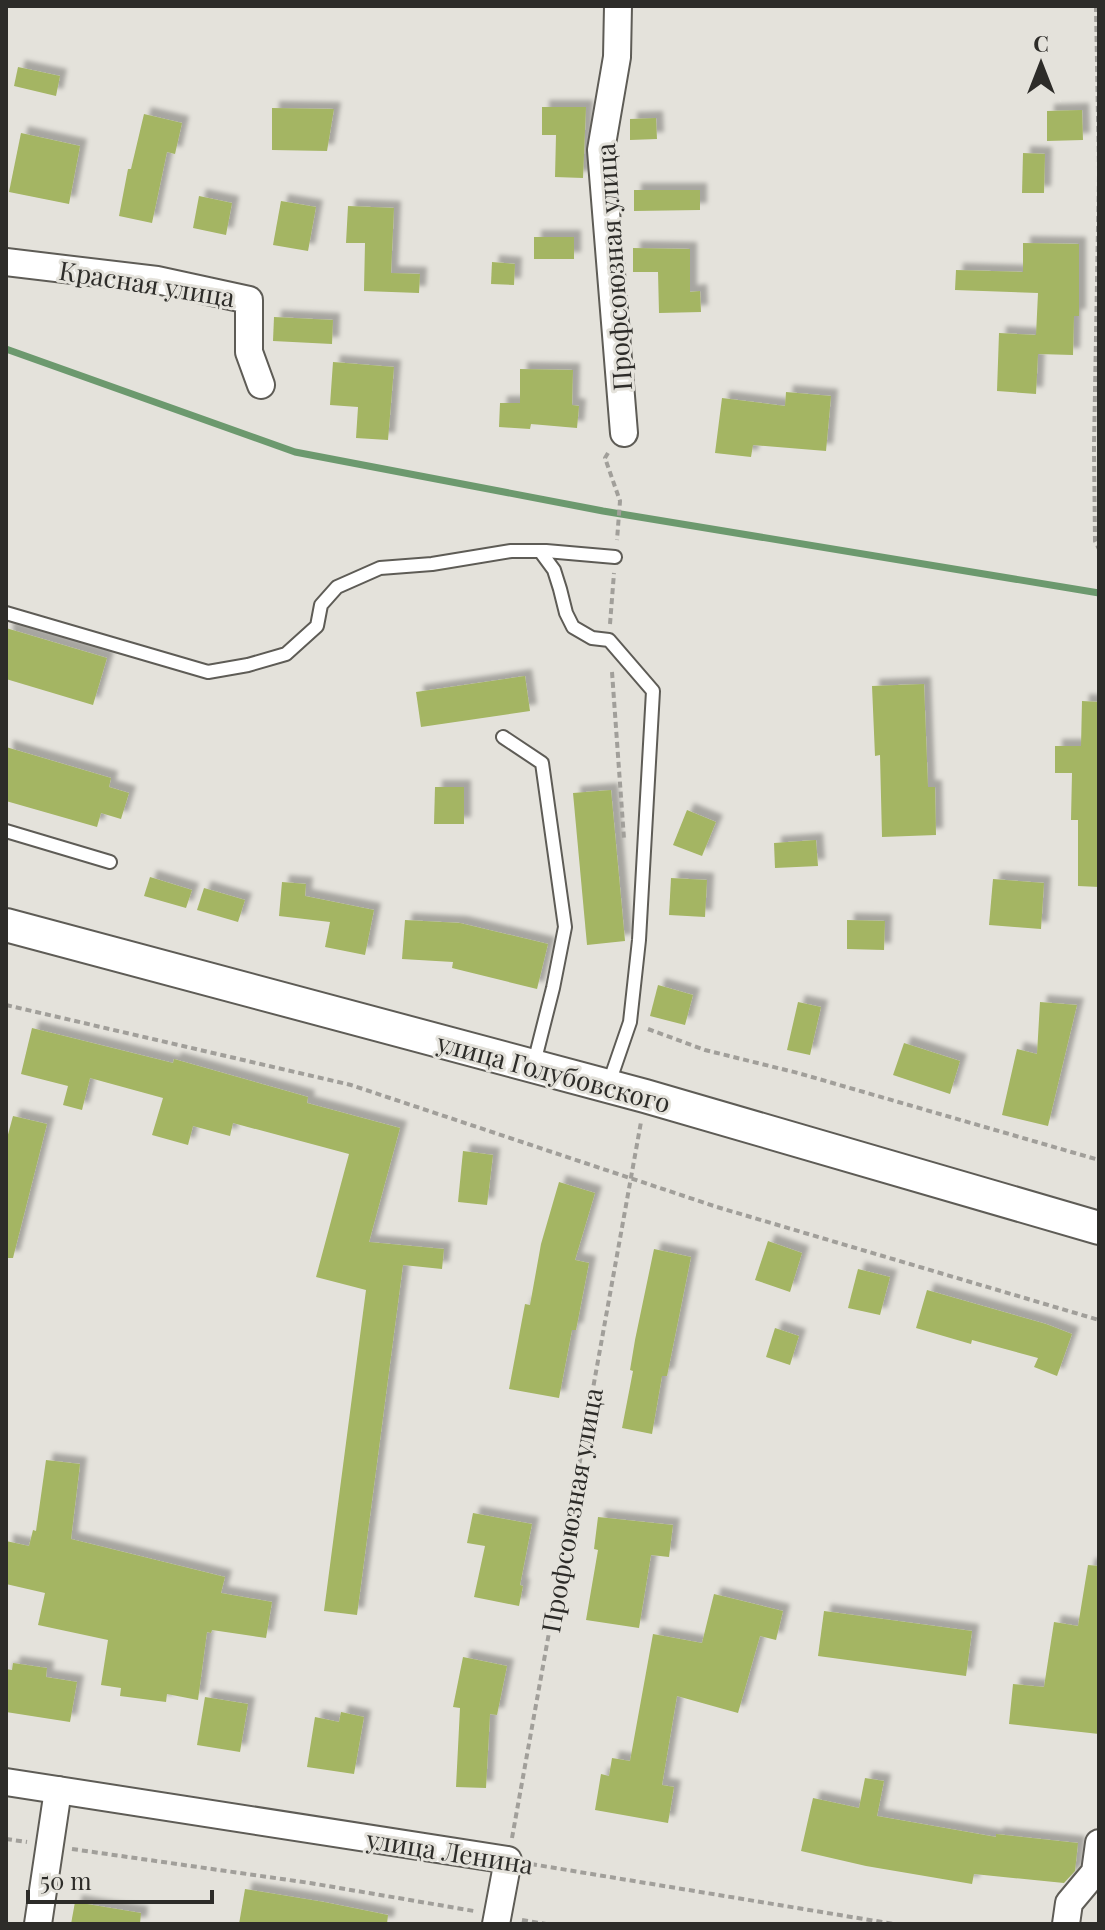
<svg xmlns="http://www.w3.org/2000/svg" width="1105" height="1930" font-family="'Playfair Display',serif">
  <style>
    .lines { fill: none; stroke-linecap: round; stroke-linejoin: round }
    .stream { stroke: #6c996e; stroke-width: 7 }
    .building { fill: #a4b563; filter: url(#shadow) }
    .service-casing { stroke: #5e5c56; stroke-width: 16 }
    .minor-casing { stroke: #5e5c56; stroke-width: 30 }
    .tertiary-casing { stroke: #5e5c56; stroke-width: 36 }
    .path { stroke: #a19f9a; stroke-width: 4; stroke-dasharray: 6 4; stroke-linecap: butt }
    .service { stroke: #fff; stroke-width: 12 }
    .minor { stroke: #fff; stroke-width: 26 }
    .tertiary { stroke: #fff; stroke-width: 32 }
    .labels { text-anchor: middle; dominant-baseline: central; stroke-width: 6; stroke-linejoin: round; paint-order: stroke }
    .street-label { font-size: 26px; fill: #2d2c29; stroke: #e4e2db }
  </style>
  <defs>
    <filter id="shadow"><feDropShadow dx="7" dy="-7" stdDeviation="2" flood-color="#0004"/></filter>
  </defs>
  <rect width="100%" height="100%" fill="#e4e2db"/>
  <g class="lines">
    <path class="stream" d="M6,349L295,452L603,511L1099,593"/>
  </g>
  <g class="building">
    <path d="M18,67L60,76L56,96L14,86Z"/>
    <path d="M542,107H586L583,178L555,177L556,135H542Z"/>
    <path d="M272,108L334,109L327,151L272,150Z"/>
    <path d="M1082,110L1083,140L1047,141V111Z"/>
    <path d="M144,114L182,123L175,154L167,152L152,223L119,216L128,169H131Z"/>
    <path d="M656,118L657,139L630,140V119Z"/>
    <path d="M21,133L80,146L69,204L9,192Z"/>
    <path d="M1023,153L1045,154L1044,193H1022Z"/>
    <path d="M634,190H700V210L634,211Z"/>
    <path d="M199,196L232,203L226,235L193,228Z"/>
    <path d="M281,201L316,207L308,251L273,245Z"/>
    <path d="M348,206L394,208L391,273L420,274L419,293L364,291L365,243H346Z"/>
    <rect x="534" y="237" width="40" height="22"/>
    <path d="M1023,243L1079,244V316H1074L1073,355L1038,354L1036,394L997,391L999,333L1036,335L1038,293L955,290L956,270L1023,272Z"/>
    <path d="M633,248L690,249V292L700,291L701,312L659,313L658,272H633Z"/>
    <path d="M492,262L515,264L514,285L491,284Z"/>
    <path d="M274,317L333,320L332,344L273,341Z"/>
    <path d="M333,362L394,367L388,440L356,438L358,407L330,405Z"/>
    <path d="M520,369L573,370L572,405L579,406L577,428L531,424L530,429L499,427L500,403H520Z"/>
    <path d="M786,392L831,396L826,451L753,445L751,457L715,453L722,398L785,406Z"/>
    <path d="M6,628L107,658L93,705L6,679Z"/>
    <path d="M525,676L530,711L421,727L416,692Z"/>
    <path d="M924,684L928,787H935L936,835L882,837L880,755L875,756L872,686Z"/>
    <path d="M1082,701L1099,702V887L1078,886V820H1071L1072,773H1055V746H1081Z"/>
    <path d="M6,747L111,778L109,787L129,793L121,819L101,813L97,827L6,801Z"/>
    <path d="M435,787H464V824H434Z"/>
    <path d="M611,790L625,941L587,945L573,793Z"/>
    <path d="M687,810L716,822L702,856L673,845Z"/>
    <path d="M816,840L818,866L775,868L774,843Z"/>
    <path d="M150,877L192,890L186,908L144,896Z"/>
    <path d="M671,878L707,880L705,917L669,915Z"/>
    <path d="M993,879L1044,883L1041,929L989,925Z"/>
    <path d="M282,882L306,884L305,896L374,910L365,955L325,947L330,922L279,916Z"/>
    <path d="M204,888L245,900L238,922L197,910Z"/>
    <path d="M405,920L460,923L548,944L537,989L452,968L453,962L402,959Z"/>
    <path d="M847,920L885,921L884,950L847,949Z"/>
    <path d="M658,985L693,995L685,1025L650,1016Z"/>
    <path d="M798,1002L821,1007L810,1055L787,1050Z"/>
    <path d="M1040,1002L1077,1005L1048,1126L1002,1115L1017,1049L1037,1054Z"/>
    <path d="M32,1028L173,1063L174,1059L308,1097L307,1103L400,1128L369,1242L444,1249L442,1269L403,1265L357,1615L324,1611L366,1290L316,1277L349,1154L233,1123L230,1136L193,1126L188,1145L152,1135L163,1098L90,1078L82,1110L63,1105L68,1086L21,1074Z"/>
    <path d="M904,1043L960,1061L950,1094L893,1075Z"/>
    <path d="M13,1116L47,1124L13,1258H6V1142Z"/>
    <path d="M463,1151L493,1155L487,1205L458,1202Z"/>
    <path d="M559,1182L595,1193L575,1260L589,1263L576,1330H572L559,1398L509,1389L525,1304L530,1305L541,1244Z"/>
    <path d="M768,1241L802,1253L790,1292L755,1280Z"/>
    <path d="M654,1249L691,1257L667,1376H662L652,1434L622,1428L633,1371L630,1370L635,1340Z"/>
    <path d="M858,1269L890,1277L880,1315L848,1308Z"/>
    <path d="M927,1290L1046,1324L1072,1334L1057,1376L1034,1367L1038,1358L972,1340L971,1344L916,1328Z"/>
    <path d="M775,1328L799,1336L790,1365L766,1357Z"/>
    <path d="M46,1460L80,1464L71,1539L225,1577L221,1593L272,1602L266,1638L212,1630L211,1633L207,1632L198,1700L167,1694L166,1702L120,1696L121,1688L101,1685L108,1640L38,1625L45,1593L6,1584V1541L29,1546L33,1530L36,1531Z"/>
    <path d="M473,1513L532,1524L520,1585L523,1586L519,1606L474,1597L485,1546L467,1543Z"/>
    <path d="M598,1517L673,1525L669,1557L651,1555L639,1628L586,1620L598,1550L594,1549Z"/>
    <path d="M1088,1565L1099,1566V1734L1009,1724L1013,1684L1044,1687L1054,1622L1078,1626Z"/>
    <path d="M714,1594L783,1611L776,1640L760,1636L738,1713L677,1696L662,1785L674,1787L668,1823L595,1810L601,1774L609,1776L612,1758L630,1761L653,1634L702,1643Z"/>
    <path d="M824,1611L972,1631L966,1676L818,1656Z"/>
    <path d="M463,1657L507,1666L497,1715L490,1714L486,1788L456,1787L460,1708L453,1707Z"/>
    <path d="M13,1663L47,1668L46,1677L77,1682L70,1722L6,1712V1669L12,1670Z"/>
    <path d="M205,1697L248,1704L240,1752L197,1745Z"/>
    <path d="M341,1712L364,1717L354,1774L307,1767L315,1717L339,1722Z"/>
    <path d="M865,1778L884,1781L877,1816L996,1837V1834L1078,1843L1075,1871L1064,1883L974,1874L972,1884L866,1866L801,1851L813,1798L859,1808Z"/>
    <path d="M245,1889L324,1902L388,1915L387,1924H239Z"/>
    <path d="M75,1902L141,1913L140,1924H71Z"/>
  </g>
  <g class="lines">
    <defs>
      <g id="service">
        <path d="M540,551L554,570L560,589L566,613L573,627L592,638L609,640L653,691L639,940L630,1022L608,1086"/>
        <path d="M6,613L208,672L248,665L286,654L317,626L321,605L337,587L380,568L432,564L511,551H546L615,557"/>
        <path d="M503,737L542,763L565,927L553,988L534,1063"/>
        <path d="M6,831L110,862"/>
      </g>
      <g id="minor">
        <path d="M618,6L617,57L601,150L624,433"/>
        <path d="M6,262L157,280L249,300V352L261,385"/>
        <path d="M6,1782L508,1860L496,1924"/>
        <path d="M38,1924L58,1790"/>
        <path d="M1066,1924L1069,1903L1095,1872L1099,1843"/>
      </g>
      <path id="tertiary" d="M6,925L645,1096L1099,1228"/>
    </defs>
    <use href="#service" class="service-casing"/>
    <use href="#minor" class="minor-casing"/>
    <use href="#tertiary" class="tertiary-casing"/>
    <g class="path">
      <path d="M1096,6L1099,173L1094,447L1095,541L1099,549"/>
      <path d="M608,453L605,458L620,501L617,540"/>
      <path d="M610,624L614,573"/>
      <path d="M612,672L624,839"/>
      <path d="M6,1005L351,1085L717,1207L1099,1320"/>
      <path d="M648,1029L705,1050L798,1073L1099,1160"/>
      <path d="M512,1838L641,1122"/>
      <path d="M6,1839L27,1842"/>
      <path d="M72,1849L310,1883L474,1911"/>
      <path d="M531,1864L894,1924"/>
      <path d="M522,1920L546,1924"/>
      <path d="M1097,1924L1099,1923"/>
    </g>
    <use href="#service" class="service"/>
    <use href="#minor" class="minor"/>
    <use href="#tertiary" class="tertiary"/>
  </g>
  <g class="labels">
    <g class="street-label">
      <text transform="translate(613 267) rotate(-94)">Профсоюзная улица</text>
      <text transform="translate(147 283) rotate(9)">Красная улица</text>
      <text transform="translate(554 1072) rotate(15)">улица Голубовского</text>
      <text transform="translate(571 1510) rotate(-80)">Профсоюзная улица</text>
      <text transform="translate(450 1851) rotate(9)">улица Ленина</text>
    </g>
  </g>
  <rect width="1105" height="1930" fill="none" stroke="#2d2c29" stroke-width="16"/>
  <g transform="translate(1041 64)" stroke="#e4e2db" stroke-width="6" paint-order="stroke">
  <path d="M0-6L14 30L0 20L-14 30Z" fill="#2d2c29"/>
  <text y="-12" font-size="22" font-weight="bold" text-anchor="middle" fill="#2d2c29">С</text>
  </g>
  <path d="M28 1890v12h184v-12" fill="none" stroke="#2d2c29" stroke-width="4"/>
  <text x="40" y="1890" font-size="24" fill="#2d2c29" stroke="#e4e2db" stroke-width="6" paint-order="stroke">50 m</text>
</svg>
